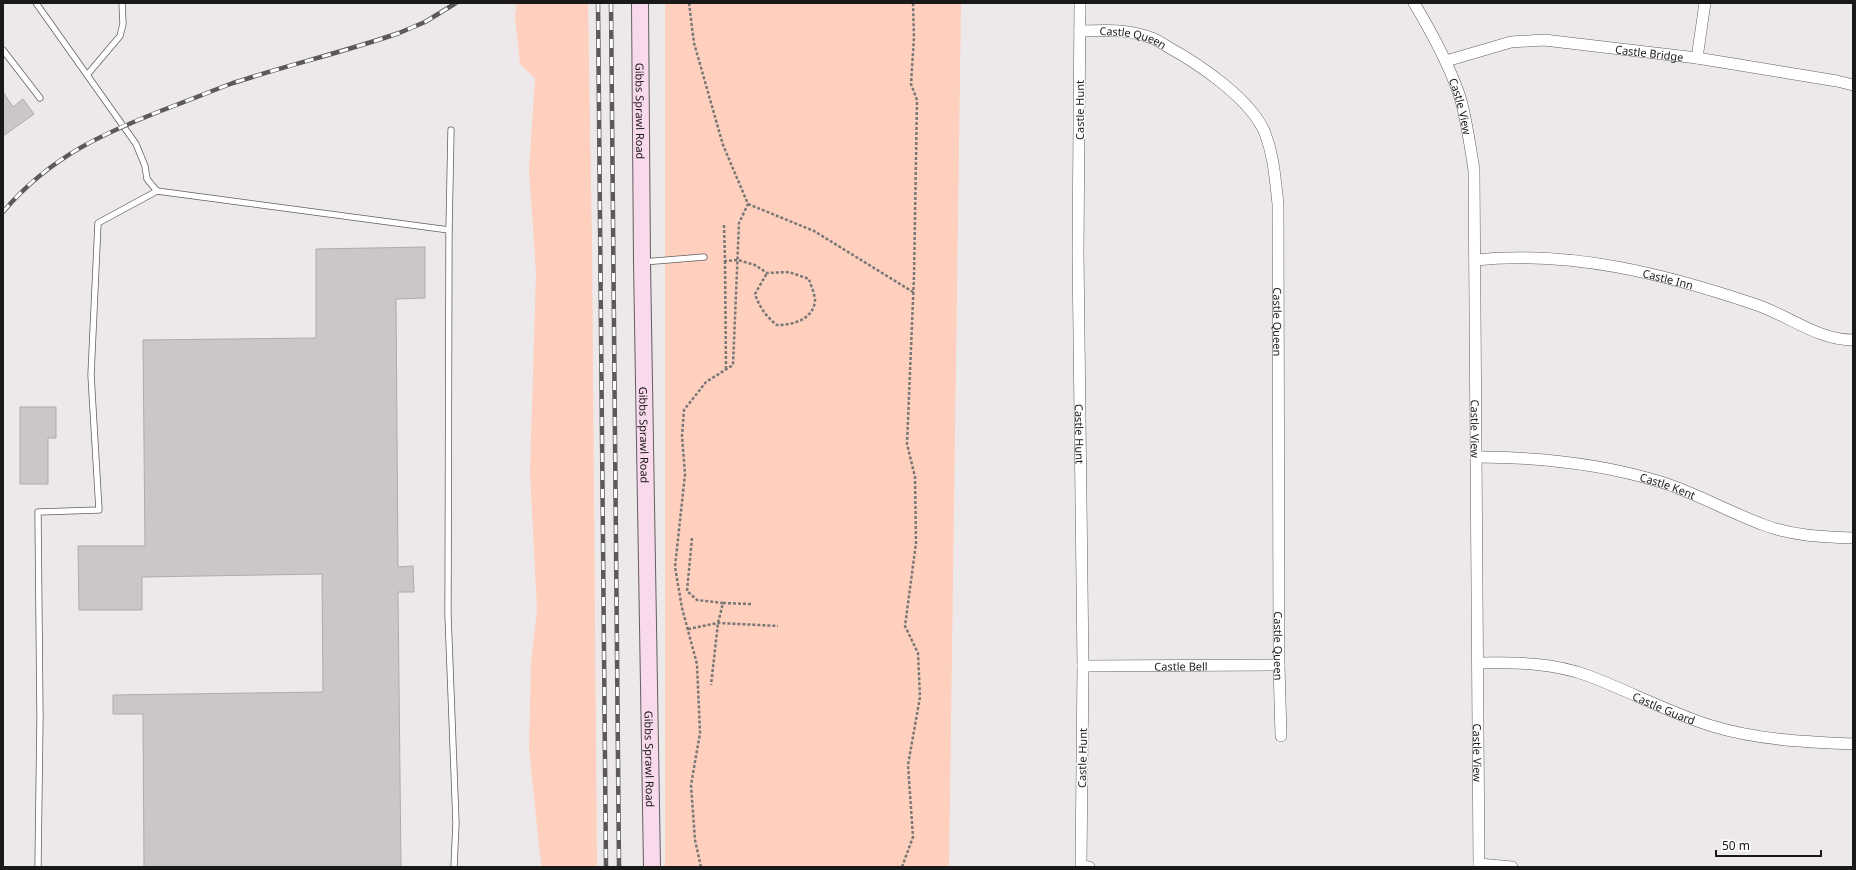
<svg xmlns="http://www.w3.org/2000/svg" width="1856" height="870" font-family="'Noto Sans',sans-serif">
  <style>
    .green { fill: #fed0bd }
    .building { fill: #cbc7c7; stroke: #afabab }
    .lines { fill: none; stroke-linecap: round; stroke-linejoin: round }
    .lane-casing { stroke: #625f5f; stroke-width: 7 }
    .street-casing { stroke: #625f5f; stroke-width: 12 }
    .secondary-casing { stroke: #625f5f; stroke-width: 18 }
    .path { stroke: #7a7777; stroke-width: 2.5; stroke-dasharray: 3 2; stroke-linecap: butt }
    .lane { stroke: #fff; stroke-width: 5.5 }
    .street { stroke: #fff; stroke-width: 11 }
    .secondary { stroke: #f9daec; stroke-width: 16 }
    .rail-casing { stroke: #5b5959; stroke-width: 4.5 }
    .rail { stroke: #fff; stroke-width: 3; stroke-dasharray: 9; stroke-linecap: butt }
    .labels { text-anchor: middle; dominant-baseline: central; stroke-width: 3; stroke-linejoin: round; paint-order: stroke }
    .street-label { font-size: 11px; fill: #1a1919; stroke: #fff }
  </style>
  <rect width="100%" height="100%" fill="#ede8e9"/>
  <g class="green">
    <path d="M503,3H588L592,245L597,867H542L540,855L529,748L531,663L537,609L530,473L536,273L529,170L535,78L520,64L515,16L517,5Z"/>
    <path d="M665,3H961L949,867H665Z"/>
  </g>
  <g class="building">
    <path d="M3,92L13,107L23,99L34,114L3,136Z"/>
    <path d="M425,247V298L396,299L398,567L413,566L414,592H398L401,867H144L143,714H113V695L323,692L322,574L142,577V610H79L78,546H145L143,340L316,338V249Z"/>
    <path d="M20,407H56V438H48V484H20Z"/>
  </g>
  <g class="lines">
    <defs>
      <g id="lane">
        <path d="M36,3L136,144L145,166L147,179L157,191"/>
        <path d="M3,50L40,98"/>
        <path d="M87,75L120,36L123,24L122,3"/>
        <path d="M451,130L449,230L448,615L456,823L454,867"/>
        <path d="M643,262L704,257"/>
        <path d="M38,867L40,718L38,512L99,510L91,375L98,223L157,191L449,230"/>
      </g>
      <g id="street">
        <path id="s1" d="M1080,3L1078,252L1083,666L1081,866L1089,867"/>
        <path id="s2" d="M1414,3C1432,33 1449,64 1460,97C1467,121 1470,146 1474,170L1479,867"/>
        <path id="s3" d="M1080,31C1104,30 1127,29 1149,37C1156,39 1162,43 1168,47C1199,64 1251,99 1265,133C1274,157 1275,178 1278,204L1279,665L1281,736"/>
        <path d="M1697,58L1705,3"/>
        <path id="s4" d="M1446,61L1511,42L1544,40L1697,58L1837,81L1853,85"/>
        <path id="s5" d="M1475,260C1571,250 1666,274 1757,305C1789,316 1818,340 1853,340"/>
        <path id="s6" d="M1476,457C1539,457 1600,463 1661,482C1696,493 1729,512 1764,525C1793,536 1823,537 1853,538"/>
        <path id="s7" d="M1479,663C1516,662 1554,663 1589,676C1631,692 1670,713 1712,726C1758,740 1805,742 1853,744"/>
        <path id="s8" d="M1083,666L1279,665"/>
        <path d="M1479,864L1512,867"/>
      </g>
      <g id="secondary">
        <path id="s9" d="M640,3L642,262L652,867"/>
      </g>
    </defs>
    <use href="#lane" class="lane-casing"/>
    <use href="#street" class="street-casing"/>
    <use href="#secondary" class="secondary-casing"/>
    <g class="path">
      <path d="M689,3L694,43L723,145L748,204L739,223L733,365L706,382L684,410L682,436L685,474L675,567L682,608L697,664L700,733L691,785L695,840L701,867"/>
      <path d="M748,204L814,231L913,292"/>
      <path d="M724,225L725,261L738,260L755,265L767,273L789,272L809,279C811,286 815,294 815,301C813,320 792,325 777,325C766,317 759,306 755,294L767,273"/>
      <path d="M725,261L726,370"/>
      <path d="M692,538L687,591L697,600L723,603L718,623L711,685"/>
      <path d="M723,603L751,604"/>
      <path d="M688,629L718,623L778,626"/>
      <path d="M902,867L913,837L908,765L920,697L918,653L905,626L916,543L915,477L907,444L914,276L917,100L911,84L914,37L913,3"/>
    </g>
    <use href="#lane" class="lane"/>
    <use href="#street" class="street"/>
    <use href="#secondary" class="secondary"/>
    <defs>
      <g id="rail">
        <path d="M598,3L606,867"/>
        <path d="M611,3L619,867"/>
        <path d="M3,212C51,155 108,131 176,105C195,98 214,90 233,83C288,65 344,52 399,33L425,22L456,3"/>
      </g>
    </defs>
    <use href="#rail" class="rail-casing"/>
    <use href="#rail" class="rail"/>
  </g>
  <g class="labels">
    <g class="street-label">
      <text stroke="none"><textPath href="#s3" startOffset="54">Castle Queen</textPath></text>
      <text stroke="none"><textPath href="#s4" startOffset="207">Castle Bridge</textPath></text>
      <text stroke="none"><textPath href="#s2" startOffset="114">Castle View</textPath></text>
      <text transform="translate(1079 110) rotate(-90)">Castle Hunt</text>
      <text stroke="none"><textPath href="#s9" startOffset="108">Gibbs Sprawl Road</textPath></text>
      <text stroke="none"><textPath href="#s5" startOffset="195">Castle Inn</textPath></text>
      <text stroke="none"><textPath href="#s3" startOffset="413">Castle Queen</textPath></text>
      <text stroke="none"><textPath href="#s2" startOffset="438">Castle View</textPath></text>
      <text stroke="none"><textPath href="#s1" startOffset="431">Castle Hunt</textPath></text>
      <text stroke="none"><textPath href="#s9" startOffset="432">Gibbs Sprawl Road</textPath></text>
      <text stroke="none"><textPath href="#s6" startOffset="195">Castle Kent</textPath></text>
      <text stroke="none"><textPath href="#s3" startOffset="737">Castle Queen</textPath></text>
      <text stroke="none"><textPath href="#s8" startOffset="98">Castle Bell</textPath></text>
      <text stroke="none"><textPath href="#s7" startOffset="193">Castle Guard</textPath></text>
      <text stroke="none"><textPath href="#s2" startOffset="762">Castle View</textPath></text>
      <text transform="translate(1082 758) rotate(-89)">Castle Hunt</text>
      <text stroke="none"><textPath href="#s9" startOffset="756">Gibbs Sprawl Road</textPath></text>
    </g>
  </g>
  <rect width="1856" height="870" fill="none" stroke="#1a1919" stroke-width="8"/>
  <path d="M1716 850v6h105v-6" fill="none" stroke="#1a1919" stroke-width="2"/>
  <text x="1722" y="850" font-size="12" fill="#1a1919" stroke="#ffffff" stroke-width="3" paint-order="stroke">50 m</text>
</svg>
